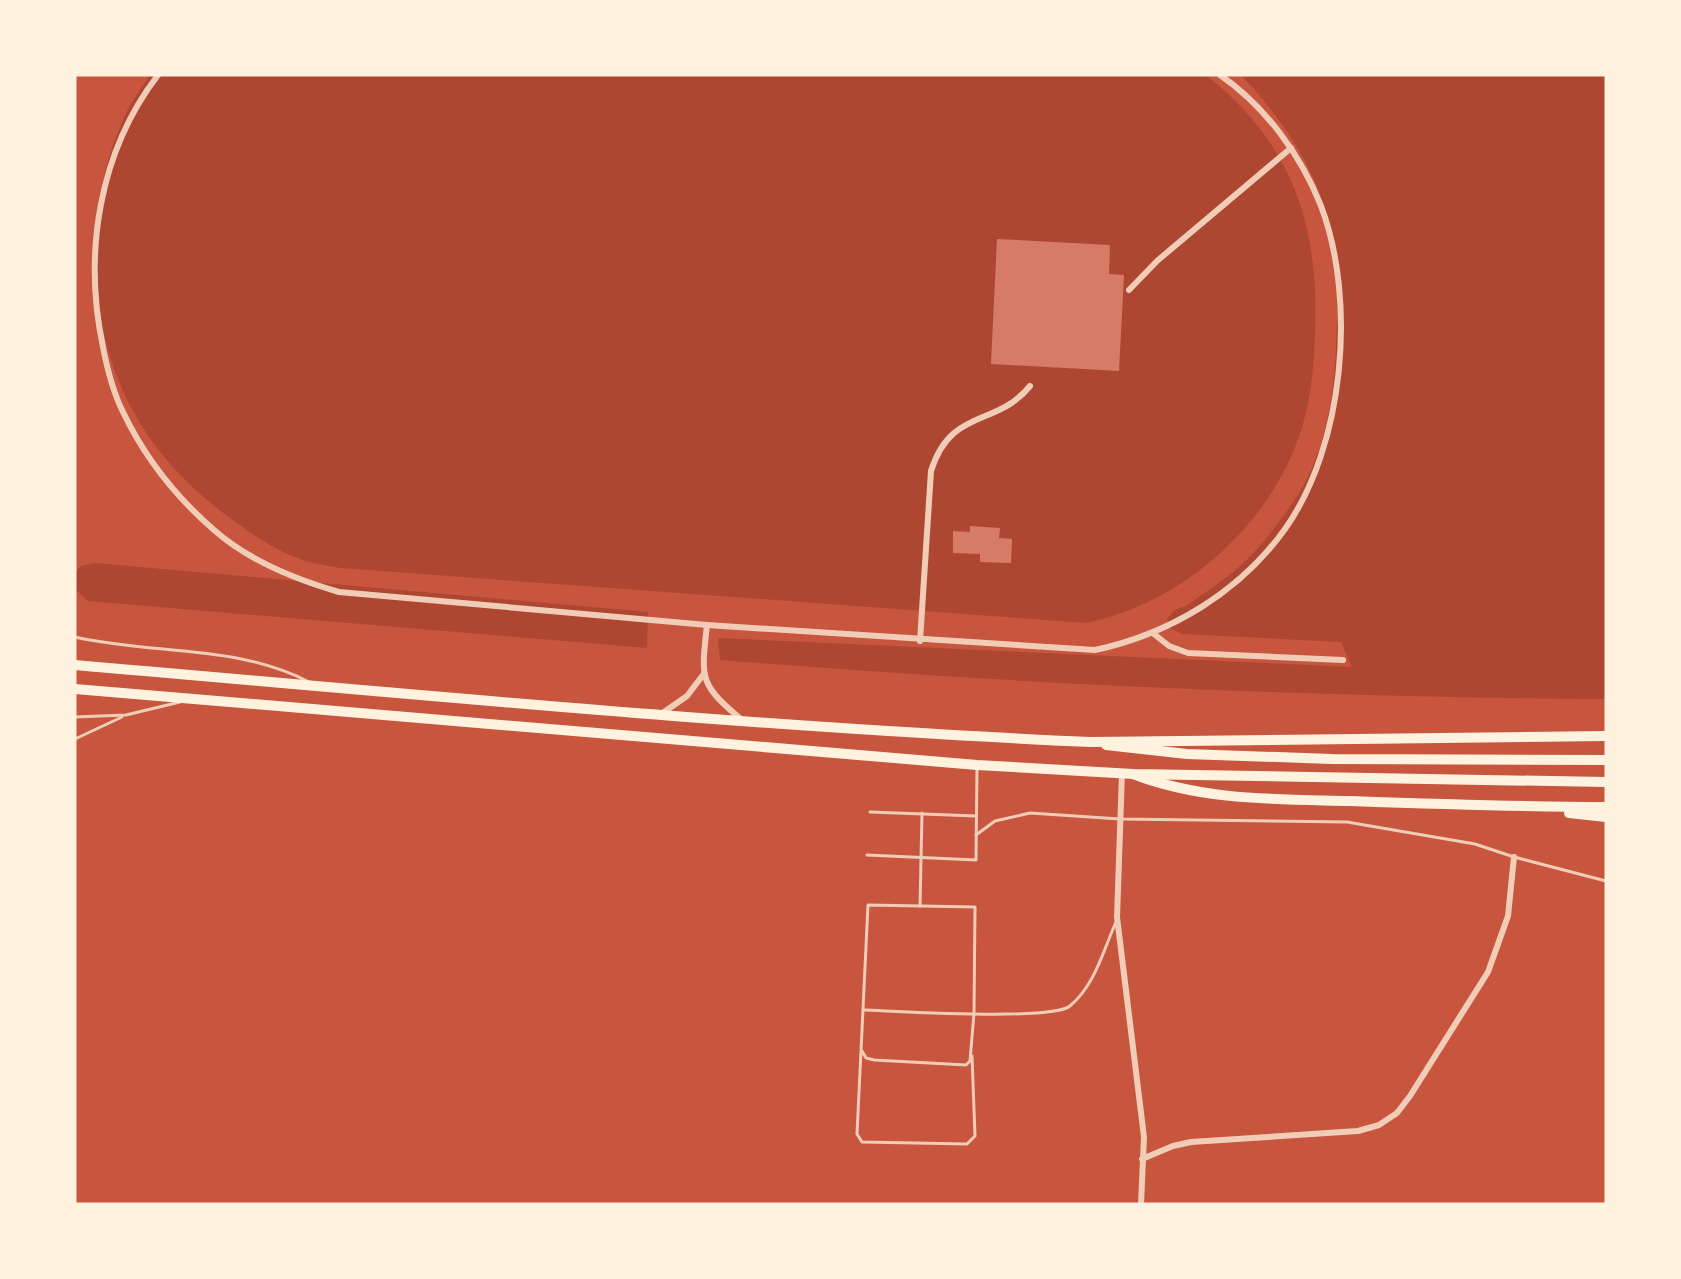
<svg xmlns="http://www.w3.org/2000/svg" width="1681" height="1279" font-family="'Fira Sans',sans-serif">
  <style>
    .green { fill: #ae4732 }
    .building { fill: #d67c66 }
    .lines { fill: none; stroke-linecap: round; stroke-linejoin: round }
    .service { stroke: #f1ccb7; stroke-width: 3 }
    .minor { stroke: #f1ccb7; stroke-width: 6 }
    .primary { stroke: #fff3e0; stroke-width: 10 }
    .trunk { stroke: #fff3e0; stroke-width: 10 }
  </style>
  <rect width="100%" height="100%" fill="#c8553d"/>
  <g class="green">
    <path d="M150,75H1206C1292,143 1319,224 1315,330C1314,363 1312,393 1303,424C1275,521 1185,603 1086,623L340,568C327,565 312,564 300,559C273,550 249,532 226,515C146,455 102,378 96,277C95,260 92,240 95,223C100,187 110,146 126,114C132,100 142,88 150,75Z"/>
    <path d="M1241,75H1606V699C1310,697 1015,684 720,660L718,638L1352,667L1341,642L1183,634L1171,629L1167,619L1176,609L1186,606C1203,594 1221,582 1237,569C1260,549 1281,520 1298,495C1325,452 1334,397 1336,347C1337,319 1340,289 1337,261C1328,188 1291,127 1241,75Z"/>
    <path d="M95,563L648,612L647,648L88,601L75,589V572L81,566Z"/>
  </g>
  <g class="building">
    <path d="M997,239L1110,245L1109,274L1124,275L1119,371L991,364Z"/>
    <path d="M970,526L1000,528L999,538L1012,539L1011,563L980,562V554L953,553V531L970,532Z"/>
  </g>
  <g class="lines">
    <g class="service">
      <path d="M75,637C153,655 236,644 309,682"/>
      <path d="M75,717L126,715L180,702"/>
      <path d="M75,739L122,717"/>
      <path d="M870,812L976,816"/>
      <path d="M976,835L995,821L1030,813L1120,819L1347,822L1475,844L1514,857L1606,881"/>
      <path d="M867,855L976,860L977,769"/>
      <path d="M920,906L922,813"/>
      <path d="M864,1010C896,1011 1052,1021 1070,1006C1095,985 1103,951 1116,922"/>
      <path d="M862,1051L866,1058L874,1060L966,1065L970,1061L974,1013L975,907L868,905L857,1134L862,1142L967,1144L975,1136L972,1056"/>
    </g>
    <g class="minor">
      <path d="M158,75C99,152 83,253 103,347C107,368 113,392 123,412C144,456 176,497 214,530C249,561 294,579 339,592L707,625L1095,650C1170,634 1240,592 1285,529C1344,446 1357,301 1321,206C1301,155 1265,106 1220,75"/>
      <path d="M1129,290L1157,261L1291,148"/>
      <path d="M707,625C701,679 699,684 742,720"/>
      <path d="M1154,634L1169,646L1188,653L1343,660"/>
      <path d="M920,641L931,471C951,407 996,428 1030,386"/>
      <path d="M661,714L687,696L703,675"/>
      <path d="M1122,773L1117,917L1144,1137L1141,1204"/>
      <path d="M1142,1159L1173,1146L1191,1142L1358,1131L1379,1125L1397,1113L1410,1096L1488,972L1508,916L1514,857"/>
    </g>
    <g class="primary">
      <path d="M1106,745L1187,754L1332,759L1606,760"/>
      <path d="M1133,774C1203,801 1276,799 1350,801C1435,804 1521,807 1606,807"/>
      <path d="M1569,813L1606,817"/>
    </g>
    <g class="trunk">
      <path d="M75,665C413,694 752,727 1091,742L1606,736"/>
      <path d="M75,689L977,765L1133,774L1606,782"/>
    </g>
  </g>
  <rect width="1681" height="1279" fill="none" stroke="#fff3e0" stroke-width="153"/>
</svg>
